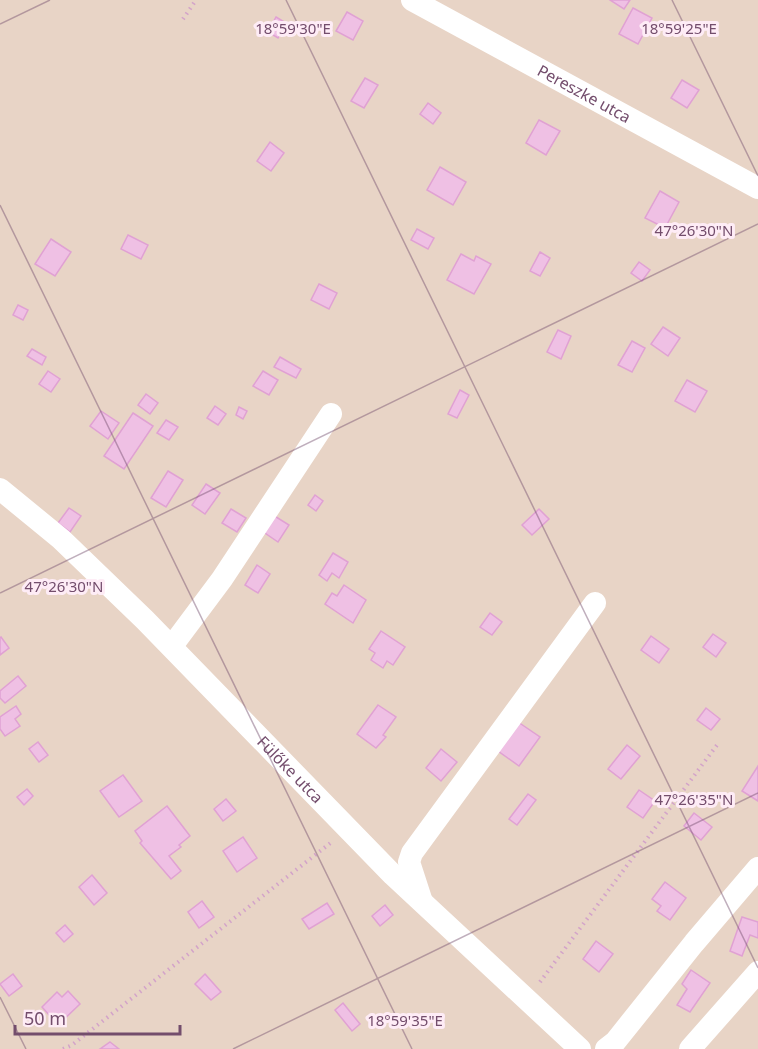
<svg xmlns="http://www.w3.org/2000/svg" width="758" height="1049" font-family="'Noto Sans',sans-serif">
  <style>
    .green { fill: #e8d4c6 }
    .building { fill: #efc0e4; stroke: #e0a1d3; stroke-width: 1.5 }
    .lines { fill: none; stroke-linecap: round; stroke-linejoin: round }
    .path { stroke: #d3a3c9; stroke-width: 4; stroke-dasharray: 1.5 4.5; stroke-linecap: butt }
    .minor { stroke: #fff; stroke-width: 22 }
    .ticks { fill: none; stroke: #734d6c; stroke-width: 1.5; stroke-opacity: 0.45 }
    .labels { text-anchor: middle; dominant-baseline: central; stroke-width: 6; stroke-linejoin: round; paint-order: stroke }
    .street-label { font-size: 16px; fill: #734d6c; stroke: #feecf6 }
    .ticks-label { font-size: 15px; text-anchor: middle; fill: #734d6c; stroke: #feecf6; stroke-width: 6; stroke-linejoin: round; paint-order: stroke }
  </style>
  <rect width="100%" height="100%" fill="#fbe6f2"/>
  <rect class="green" x="0" y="0" width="758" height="1049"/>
  <g class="building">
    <path d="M610,0H630L624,9Z"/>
    <path d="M633,8L652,18L638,44L619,34Z"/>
    <path d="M347,12L363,21L353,40L336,31Z"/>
    <path d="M276,17L286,23L278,38L268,32Z"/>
    <path d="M365,78L378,85L364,108L351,101Z"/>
    <path d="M682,80L699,90L687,108L671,98Z"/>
    <path d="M428,103L441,113L433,124L420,114Z"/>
    <path d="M539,120L560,131L546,155L526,143Z"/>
    <path d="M270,142L284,153L271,171L257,161Z"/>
    <path d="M440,167L466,182L453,205L427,190Z"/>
    <path d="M660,191L679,202L665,228L645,218Z"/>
    <path d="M417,229L434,238L428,249L411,240Z"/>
    <path d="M128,235L148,245L141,259L121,249Z"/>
    <path d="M51,239L71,252L55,276L35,264Z"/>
    <path d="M540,252L550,258L540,276L530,271Z"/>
    <path d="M461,254L474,261L476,256L491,264L474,294L447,280Z"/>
    <path d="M639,262L650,270L642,281L631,273Z"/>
    <path d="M319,284L337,293L329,309L311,300Z"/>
    <path d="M18,305L28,310L23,320L13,315Z"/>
    <path d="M663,327L680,338L668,356L651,344Z"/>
    <path d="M558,330L571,336L561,359L547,352Z"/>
    <path d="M632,341L645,348L632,372L618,365Z"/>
    <path d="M32,349L46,357L42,365L27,356Z"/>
    <path d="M280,357L301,369L296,378L274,367Z"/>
    <path d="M48,371L60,379L51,392L39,384Z"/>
    <path d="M263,371L278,380L269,395L253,386Z"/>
    <path d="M687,380L707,391L695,412L675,401Z"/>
    <path d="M460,390L469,395L457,418L448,414Z"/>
    <path d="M146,394L158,403L150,414L138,405Z"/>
    <path d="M215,406L226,414L218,425L207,418Z"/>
    <path d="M239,407L247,411L243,419L236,415Z"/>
    <path d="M101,411L119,423L108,439L90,426Z"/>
    <path d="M133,413L153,426L124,469L104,456Z"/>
    <path d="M166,420L178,427L169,440L157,433Z"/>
    <path d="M168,471L183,480L166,507L151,498Z"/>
    <path d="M206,484L220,493L205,514L192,505Z"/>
    <path d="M315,495L323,501L316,511L308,505Z"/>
    <path d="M69,508L81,516L70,532L58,523Z"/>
    <path d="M231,509L246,518L237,532L222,523Z"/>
    <path d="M539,509L549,519L532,535L522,525Z"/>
    <path d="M273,515L289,525L278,542L262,531Z"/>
    <path d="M333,553L348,562L339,578L332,573L327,581L319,575Z"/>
    <path d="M257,565L270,574L258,593L245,585Z"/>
    <path d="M344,585L366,600L353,623L325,604L332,593L337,596Z"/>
    <path d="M490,613L502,622L492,635L480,627Z"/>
    <path d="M381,631L405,647L393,665L387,661L383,668L371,660L375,653L369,649Z"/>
    <path d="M713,634L726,643L716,657L703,647Z"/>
    <path d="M651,636L669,649L659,663L641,650Z"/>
    <path d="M1,637L9,648L0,655V638Z"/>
    <path d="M18,676L26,686L5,703L0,698V691Z"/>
    <path d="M378,705L396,717L383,735L386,737L376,748L357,734Z"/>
    <path d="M16,706L21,714L15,719L20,726L5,736L0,729V717Z"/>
    <path d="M706,708L720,719L711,730L697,720Z"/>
    <path d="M518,722L540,737L519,766L498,751Z"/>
    <path d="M38,742L48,755L39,762L29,749Z"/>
    <path d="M627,745L640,756L621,779L608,769Z"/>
    <path d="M441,749L457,762L441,781L426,768Z"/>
    <path d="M758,766V801L742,791Z"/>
    <path d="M123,775L142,801L119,817L100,791Z"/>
    <path d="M27,789L33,796L24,805L17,797Z"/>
    <path d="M639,790L655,801L643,818L627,807Z"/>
    <path d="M528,794L536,800L517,825L509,819Z"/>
    <path d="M226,799L236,811L223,821L214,809Z"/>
    <path d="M167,806L190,836L179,845L181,847L169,856L181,871L171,879L140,843L142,841L135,831Z"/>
    <path d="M694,813L712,827L701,840L684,826Z"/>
    <path d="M243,837L257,858L237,872L223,851Z"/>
    <path d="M92,875L107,893L94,905L79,887Z"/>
    <path d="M665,882L686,898L670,920L657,911L661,906L652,899Z"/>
    <path d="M202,901L214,917L199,928L188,912Z"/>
    <path d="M327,903L334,914L309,929L302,919Z"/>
    <path d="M385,905L393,915L380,926L372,916Z"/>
    <path d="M742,917L758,922V938L750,935L742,956L730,951Z"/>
    <path d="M65,925L73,934L64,942L56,933Z"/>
    <path d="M596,941L613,954L599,972L583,959Z"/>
    <path d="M691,970L710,983L690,1012L677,1005L687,989L682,984Z"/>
    <path d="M13,974L22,986L9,996L0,984Z"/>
    <path d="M205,974L221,992L211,1000L195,984Z"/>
    <path d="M68,991L80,1004L58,1025L42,1007L57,992L62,997Z"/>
    <path d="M343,1003L360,1024L352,1031L335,1010Z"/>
    <path d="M110,1042L119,1049H100Z"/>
  </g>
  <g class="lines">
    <g class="path">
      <path d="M183,19L196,0"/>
      <path d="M540,982L717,745"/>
      <path d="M63,1049L72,1045L333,841"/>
    </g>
    <g class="minor">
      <path id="s1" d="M412,0L758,188"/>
      <path id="s2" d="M0,489L61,539L145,620L393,875L580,1049"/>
      <path d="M172,646L222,579L331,414"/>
      <path d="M421,899L409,862L412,853L595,603"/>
      <path d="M606,1049L615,1042L694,943L758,868"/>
      <path d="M690,1049L758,972"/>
    </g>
  </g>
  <path class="ticks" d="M286,0L758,968M672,0L758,176M0,24L50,0M0,205L412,1049M0,593L758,224M0,997L26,1049M233,1049L758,793"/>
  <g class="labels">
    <g class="street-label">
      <text stroke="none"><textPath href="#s1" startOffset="196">Pereszke utca</textPath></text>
      <text stroke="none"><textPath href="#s2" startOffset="404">Fülőke utca</textPath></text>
    </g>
  </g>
  <g class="ticks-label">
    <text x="293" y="34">18°59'30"E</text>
    <text x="679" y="34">18°59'25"E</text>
    <text x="694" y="236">47°26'30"N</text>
    <text x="64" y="592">47°26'30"N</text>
    <text x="694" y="805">47°26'35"N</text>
    <text x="405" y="1026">18°59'35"E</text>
  </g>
  <path d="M15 1025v9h165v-9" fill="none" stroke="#734d6c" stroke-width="3"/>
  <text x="24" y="1025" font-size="18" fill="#734d6c" stroke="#feecf6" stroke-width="4.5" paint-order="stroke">50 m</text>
</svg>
